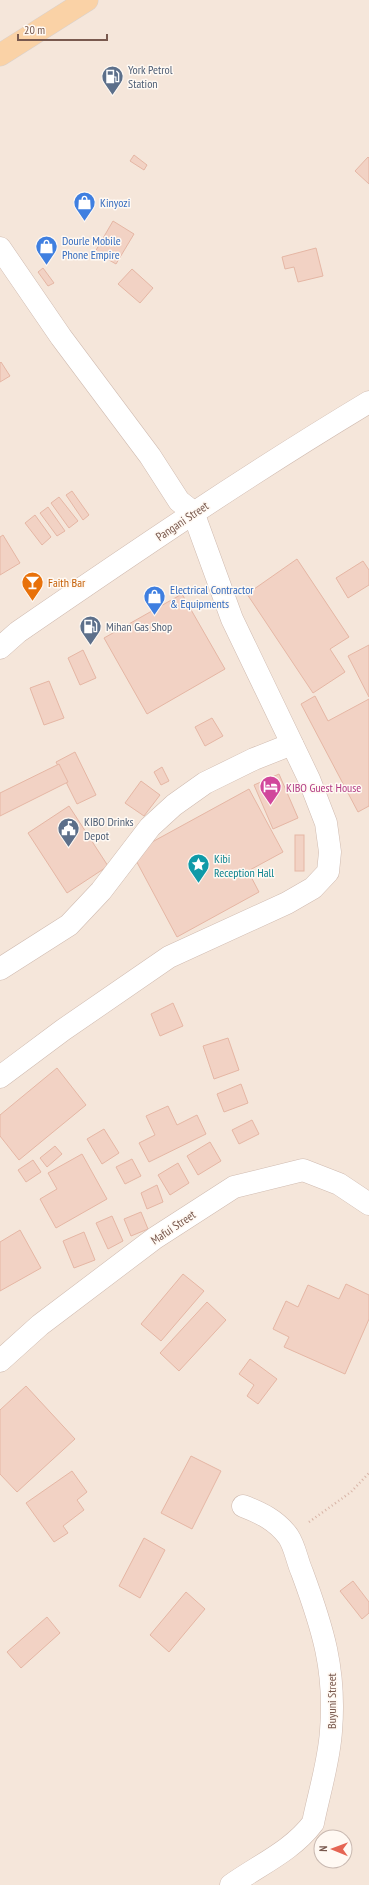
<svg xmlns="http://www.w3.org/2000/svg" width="369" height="1885" font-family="'PT Sans Narrow',sans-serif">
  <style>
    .residential { fill: #f5e6da; fill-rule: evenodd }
    .building { fill: #f2d2c4; stroke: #e5b6a4 }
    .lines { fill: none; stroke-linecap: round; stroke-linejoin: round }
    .minor-casing { stroke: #d0bbb0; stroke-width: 23 }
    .primary-casing { stroke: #d9d1cd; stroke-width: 23 }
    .path { stroke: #d8b4a6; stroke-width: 2.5; stroke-dasharray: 1 3; stroke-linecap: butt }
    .minor { stroke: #fff; stroke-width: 22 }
    .primary { stroke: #fad2a6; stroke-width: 22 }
    .labels { text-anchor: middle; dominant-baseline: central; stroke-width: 3; stroke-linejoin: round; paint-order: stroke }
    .service-label { font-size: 12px; fill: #4e5e75; stroke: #fff9f3; text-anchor: start }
    .shop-label { font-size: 12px; fill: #366cbe; stroke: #fff9f3; text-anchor: start }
    .street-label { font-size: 12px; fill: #79594e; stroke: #fff9f3 }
    .food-label { font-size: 12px; fill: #c56008; stroke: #fff9f3; text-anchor: start }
    .hotel-label { font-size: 12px; fill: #b23c85; stroke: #fff9f3; text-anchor: start }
    .culture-label { font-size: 12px; fill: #0d838f; stroke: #fff9f3; text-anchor: start }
  </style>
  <rect width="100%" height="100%" fill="#fdf5ec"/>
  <path class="residential" d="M0,0H369V1885H0ZM321,1837H345V1861H321Z"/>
  <g class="building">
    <path d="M134,155L147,165L144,170L130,161Z"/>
    <path d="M368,157L369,158V184L355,171Z"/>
    <path d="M113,221L134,234L116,264L95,252Z"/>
    <path d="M316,248L323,276L298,282L294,267L285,269L282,257Z"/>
    <path d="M43,268L54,283L48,286L38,272Z"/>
    <path d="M132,269L153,288L140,303L118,284Z"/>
    <path d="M1,362L10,376L0,382V363Z"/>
    <path d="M72,491L89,515L83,520L66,495Z"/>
    <path d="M59,497L78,521L69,528L51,503Z"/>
    <path d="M48,507L65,531L57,536L40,513Z"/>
    <path d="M35,515L51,537L42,545L25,523Z"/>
    <path d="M3,535L20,563L0,575V537Z"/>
    <path d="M297,559L349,637L330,649L345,672L313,693L247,594Z"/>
    <path d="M363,561L369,570V585L348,598L336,578Z"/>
    <path d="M182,594L225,669L147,714L104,638Z"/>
    <path d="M369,645V697L348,656Z"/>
    <path d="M83,650L96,678L80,685L68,658Z"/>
    <path d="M49,681L64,718L44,725L30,688Z"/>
    <path d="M315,696L328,721L369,699V806L358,812L301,704Z"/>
    <path d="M212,718L223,736L205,746L195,727Z"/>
    <path d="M75,752L96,795L77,804L56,762Z"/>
    <path d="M59,764L68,782L0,816V793Z"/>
    <path d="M162,767L169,781L161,785L154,772Z"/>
    <path d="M279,774L298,818L273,829L254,785Z"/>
    <path d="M141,781L160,795L144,816L125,803Z"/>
    <path d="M249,789L283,852L248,871L259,892L177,937L132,853Z"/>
    <path d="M69,806L108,866L67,893L28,833Z"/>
    <rect x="295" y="835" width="9" height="36"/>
    <path d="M173,1003L183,1026L160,1036L151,1014Z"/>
    <path d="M228,1038L239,1070L214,1079L203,1046Z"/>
    <path d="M57,1068L86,1105L19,1160L0,1136V1115Z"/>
    <path d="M241,1084L248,1103L224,1112L217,1094Z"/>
    <path d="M168,1106L177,1125L197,1115L206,1134L149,1162L139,1143L155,1135L146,1116Z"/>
    <path d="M252,1120L259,1134L239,1144L232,1130Z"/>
    <path d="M104,1129L119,1153L102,1164L87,1139Z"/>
    <path d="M210,1142L221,1161L198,1175L187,1156Z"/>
    <path d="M55,1146L62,1154L47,1167L40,1158Z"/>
    <path d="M82,1154L107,1199L56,1228L40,1199L57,1189L48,1173Z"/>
    <path d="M132,1159L141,1176L125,1184L116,1167Z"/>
    <path d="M33,1160L41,1172L26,1182L18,1170Z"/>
    <path d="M178,1163L189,1183L170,1195L158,1175Z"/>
    <path d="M157,1185L163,1202L147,1209L141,1193Z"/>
    <path d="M141,1212L148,1229L131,1236L124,1219Z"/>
    <path d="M112,1216L123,1241L108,1249L96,1223Z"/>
    <path d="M20,1230L41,1268L0,1291V1242Z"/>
    <path d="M84,1232L95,1260L74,1268L63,1241Z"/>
    <path d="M183,1274L204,1291L161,1341L141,1324Z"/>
    <path d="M346,1284L369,1295V1319L345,1374L284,1347L289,1337L273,1329L286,1301L298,1307L308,1285L339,1299Z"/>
    <path d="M207,1302L226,1320L179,1371L160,1353Z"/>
    <path d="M250,1359L277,1379L258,1404L247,1396L254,1385L239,1374Z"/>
    <path d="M26,1386L75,1439L17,1492L0,1474V1410Z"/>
    <path d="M191,1456L221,1471L192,1529L161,1513Z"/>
    <path d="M72,1471L87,1492L77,1500L84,1510L63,1526L68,1533L54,1542L26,1503Z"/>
    <path d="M144,1538L165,1550L140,1598L119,1586Z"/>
    <path d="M353,1581L369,1602V1613L362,1619L340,1591Z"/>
    <path d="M186,1592L205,1609L169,1652L150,1635Z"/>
    <path d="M47,1617L60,1633L21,1668L7,1652Z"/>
  </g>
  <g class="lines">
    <defs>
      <g id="minor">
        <path d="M0,248L61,337L150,456L179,501L193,512L232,619L309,779L326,823L330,852L328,872L313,888L287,903L169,957L63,1030L0,1077"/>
        <path d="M0,648L18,632C133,553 249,474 369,402"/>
        <path d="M0,969L69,925L101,891L150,827L174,805L205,783L254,759L292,744"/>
        <path d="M0,1361L40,1325L155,1238L234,1187L303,1170L339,1184L369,1204"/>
        <path d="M231,1885C259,1865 292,1851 313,1823C319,1793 329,1762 331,1731C336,1670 323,1629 302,1572C297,1561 295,1546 288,1536C276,1520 261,1513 243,1506"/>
      </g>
      <path id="primary" d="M0,55L87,0"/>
    </defs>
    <use href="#minor" class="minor-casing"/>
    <use href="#primary" class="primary-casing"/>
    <path class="path" d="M309,1522L351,1492L369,1473"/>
    <use href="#minor" class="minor"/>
    <use href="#primary" class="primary"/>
  </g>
  <defs>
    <symbol id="fuel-pin" viewBox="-11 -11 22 30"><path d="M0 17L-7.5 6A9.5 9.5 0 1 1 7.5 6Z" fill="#5c6f8a" stroke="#fff9f3"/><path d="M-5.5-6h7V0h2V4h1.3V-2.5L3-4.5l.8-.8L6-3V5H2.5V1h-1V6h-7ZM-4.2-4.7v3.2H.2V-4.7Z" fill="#fff"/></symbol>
    <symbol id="shop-pin" viewBox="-11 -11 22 30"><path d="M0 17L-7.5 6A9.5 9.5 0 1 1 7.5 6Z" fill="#3f7fe0" stroke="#fff9f3"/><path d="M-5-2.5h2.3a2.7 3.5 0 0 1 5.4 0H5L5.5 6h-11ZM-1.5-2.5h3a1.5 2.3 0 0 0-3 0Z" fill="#fff"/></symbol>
    <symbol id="bar-pin" viewBox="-11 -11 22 30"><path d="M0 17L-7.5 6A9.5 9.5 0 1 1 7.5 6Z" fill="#e8710a" stroke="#fff9f3"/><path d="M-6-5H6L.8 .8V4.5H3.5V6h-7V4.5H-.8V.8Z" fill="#fff"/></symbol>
    <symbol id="hotel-pin" viewBox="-11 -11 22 30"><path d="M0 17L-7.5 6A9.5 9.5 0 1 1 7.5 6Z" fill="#d1479c" stroke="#fff9f3"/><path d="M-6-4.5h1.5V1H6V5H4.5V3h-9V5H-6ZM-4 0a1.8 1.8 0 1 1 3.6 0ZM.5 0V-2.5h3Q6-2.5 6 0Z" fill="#fff"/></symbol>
    <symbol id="civic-pin" viewBox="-11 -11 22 30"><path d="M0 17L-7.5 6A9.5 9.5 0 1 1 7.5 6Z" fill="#5c6f8a" stroke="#fff9f3"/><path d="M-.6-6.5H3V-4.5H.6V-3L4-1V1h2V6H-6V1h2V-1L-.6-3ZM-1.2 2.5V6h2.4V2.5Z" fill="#fff"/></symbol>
    <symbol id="sight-pin" viewBox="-11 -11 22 30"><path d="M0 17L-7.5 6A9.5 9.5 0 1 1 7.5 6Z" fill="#0f9aa8" stroke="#fff9f3"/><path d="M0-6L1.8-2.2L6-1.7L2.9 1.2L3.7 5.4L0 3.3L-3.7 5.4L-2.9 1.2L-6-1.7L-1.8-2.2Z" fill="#fff"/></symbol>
  </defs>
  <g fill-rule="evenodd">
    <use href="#fuel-pin" x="100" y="64" width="25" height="34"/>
    <use href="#shop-pin" x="72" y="190" width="25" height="34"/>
    <use href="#shop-pin" x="34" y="234" width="25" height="34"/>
    <use href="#bar-pin" x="20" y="570" width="25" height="34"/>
    <use href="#shop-pin" x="142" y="584" width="25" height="34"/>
    <use href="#fuel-pin" x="78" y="614" width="25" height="34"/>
    <use href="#hotel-pin" x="258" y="774" width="25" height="34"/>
    <use href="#civic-pin" x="56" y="816" width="25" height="34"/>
    <use href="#sight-pin" x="186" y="852" width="25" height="34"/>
  </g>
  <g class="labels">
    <g class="service-label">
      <text x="128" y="69">York Petrol<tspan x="128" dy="14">Station</tspan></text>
      <text x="106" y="626">Mihan Gas Shop</text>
      <text x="84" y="821">KIBO Drinks<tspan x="84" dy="14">Depot</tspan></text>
    </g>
    <g class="shop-label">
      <text x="100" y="202">Kinyozi</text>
      <text x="62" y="240">Dourle Mobile<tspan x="62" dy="14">Phone Empire</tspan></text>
      <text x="170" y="589">Electrical Contractor<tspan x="170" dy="14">&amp; Equipments</tspan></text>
    </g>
    <g class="street-label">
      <text transform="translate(182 521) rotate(-34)">Pangani Street</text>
      <text transform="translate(173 1227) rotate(-34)">Mafui Street</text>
      <text transform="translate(331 1701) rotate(-90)">Buyuni Street</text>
    </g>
    <g class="food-label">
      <text x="48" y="582">Faith Bar</text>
    </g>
    <g class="hotel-label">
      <text x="286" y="787">KIBO Guest House</text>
    </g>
    <g class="culture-label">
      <text x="214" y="858">Kibi<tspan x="214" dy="14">Reception Hall</tspan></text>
    </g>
  </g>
  <g transform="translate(333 1849) rotate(271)"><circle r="19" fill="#fff9f3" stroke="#c9b9b1"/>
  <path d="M0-3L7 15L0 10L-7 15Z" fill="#e56553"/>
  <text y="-6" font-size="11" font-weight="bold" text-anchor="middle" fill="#79594e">N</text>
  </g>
  <path d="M18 34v6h89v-6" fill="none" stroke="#79594e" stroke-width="2"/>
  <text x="24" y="34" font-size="12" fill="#79594e" stroke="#fff9f3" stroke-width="3" paint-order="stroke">20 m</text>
</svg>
